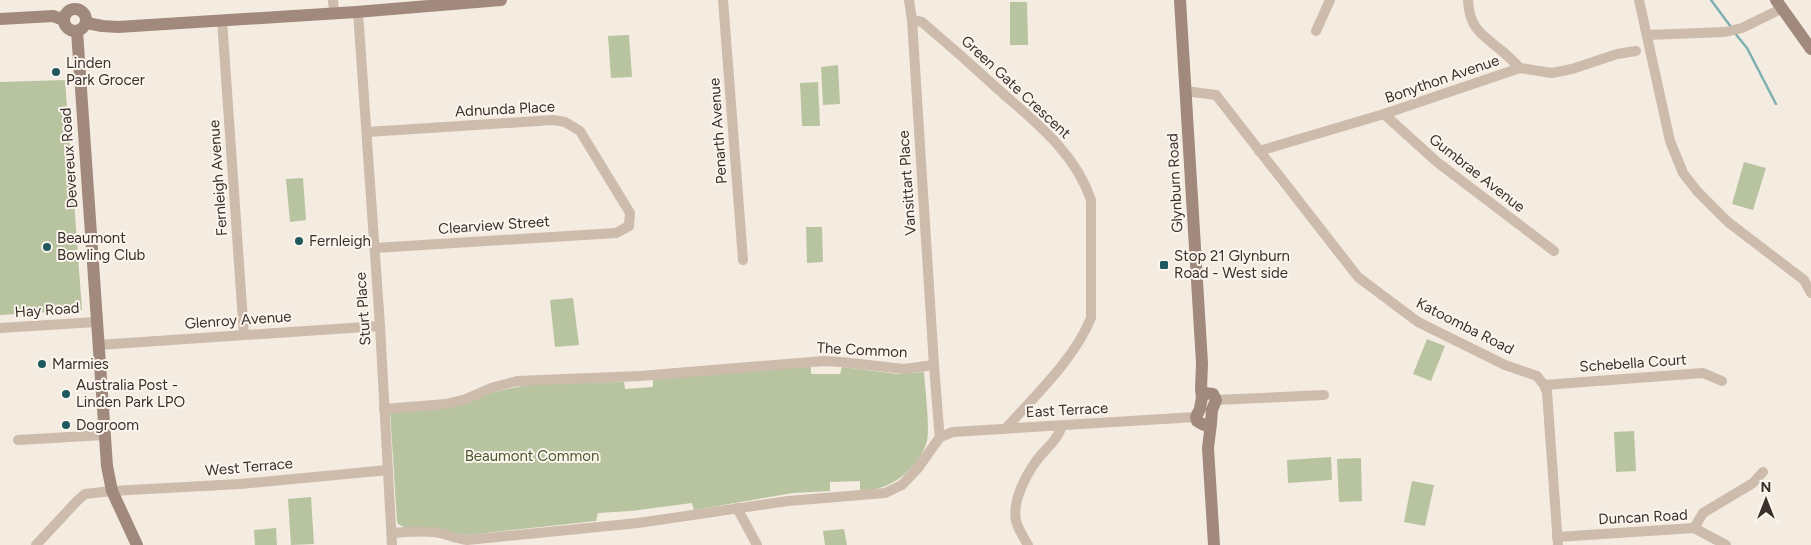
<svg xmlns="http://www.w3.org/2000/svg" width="1811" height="545" font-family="Figtree,sans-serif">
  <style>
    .green { fill: #b8c4a0 }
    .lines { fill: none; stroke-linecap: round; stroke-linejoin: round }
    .stream { stroke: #7fb0b2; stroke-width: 2.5 }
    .street { stroke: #cdbbac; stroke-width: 10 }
    .secondary { stroke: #a18a7d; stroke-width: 12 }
    .poi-dot { fill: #1f5a5e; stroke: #fbf5ee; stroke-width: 2 }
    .labels { text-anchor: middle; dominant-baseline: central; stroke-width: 4; stroke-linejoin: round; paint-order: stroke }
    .poi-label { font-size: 15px; fill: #3b302b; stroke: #fbf5ee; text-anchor: start }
    .street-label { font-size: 15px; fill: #3b302b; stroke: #fbf5ee }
    .park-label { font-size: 15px; fill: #4a5a2e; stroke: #fbf5ee }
  </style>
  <rect width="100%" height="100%" fill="#f4ebe1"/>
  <g class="green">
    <path d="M1010,2H1027L1028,45H1010Z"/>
    <path d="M629,35L632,77L611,78L608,36Z"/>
    <path d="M838,65L840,104L823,105L821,67Z"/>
    <path d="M65,80L82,310L0,315V82Z"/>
    <path d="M818,82L820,126H802L800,83Z"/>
    <path d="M1744,162L1766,168L1753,210L1732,204Z"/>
    <path d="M303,178L306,220L290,222L286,179Z"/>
    <path d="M806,227H822L823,262L807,263Z"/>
    <path d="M573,298L579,345L555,347L550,300Z"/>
    <path d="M1427,339L1445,346L1431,381L1413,374Z"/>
    <path d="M811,366V374H840L842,367L898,374L924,372C925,389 930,427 927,441C920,468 888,493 860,490V481L830,482V491L793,493L694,510L692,503L631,511L598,513L596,521L467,535L405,528L398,524L397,521L390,410L495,392L534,383L624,382L625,389L653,387V379Z"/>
    <path d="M1634,431L1636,471L1616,472L1614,432Z"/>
    <path d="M1331,457L1332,480L1288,483L1287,460Z"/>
    <path d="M1361,458L1362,501L1339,502L1337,459Z"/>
    <path d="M1412,481L1434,485L1425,526L1404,522Z"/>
    <path d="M311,497L314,544L291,545L288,499Z"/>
    <path d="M276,528L277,545H255L254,530Z"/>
    <path d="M844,529L847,545H825L823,531Z"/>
  </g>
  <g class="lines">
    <g class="stream">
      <path d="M1711,0L1731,27"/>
      <path d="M1734,32L1747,48L1776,104"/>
    </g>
    <g class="street">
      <path d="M333,0L334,13"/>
      <path d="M723,0L743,260"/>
      <path d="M909,0L912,20L934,365"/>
      <path d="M1468,0C1469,28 1482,35 1502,51C1508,56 1514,62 1520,68"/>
      <path d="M1639,0L1670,141L1683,173L1697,191L1728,222L1804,280L1811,293"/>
      <path d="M358,12L380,326L392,545"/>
      <path d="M222,20L244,335"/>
      <path d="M912,20L922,22C948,44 974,67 999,90C1035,122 1075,152 1091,200V318C1075,358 1035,396 1006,428"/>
      <path d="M1316,31L1330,0"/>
      <path d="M1647,35L1725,32L1742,28L1781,9"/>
      <path d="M1185,91L1216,95L1358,277L1418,322L1505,365L1537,376L1544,385L1547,392L1558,545"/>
      <path d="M1384,114L1437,162L1554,251"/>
      <path d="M367,132L553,120L565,122L580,131L630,213L629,226L616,233L375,248"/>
      <path d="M1259,151L1384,114L1520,68L1552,73L1572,69L1617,54L1636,51"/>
      <path d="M0,328L96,322"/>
      <path d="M98,345L380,326"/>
      <path d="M1544,385L1703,373L1722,381"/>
      <path d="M1216,400L1324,395"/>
      <path d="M384,409L446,404L466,399L491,388L517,381L640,376L824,361L841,362L904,369L934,365L939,429L940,437L918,468L902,485L885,493L788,501L638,523L467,540C458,539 453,537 444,534C427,530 409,532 392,533"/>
      <path d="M940,437L953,432L1196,417"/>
      <path d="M18,440L104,435"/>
      <path d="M737,508L757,545"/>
      <path d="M1694,528L1703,513L1753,483L1763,472"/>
      <path d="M1557,537L1694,528L1726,545"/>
      <path d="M36,545L77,501L85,494L112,491L240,484L388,470"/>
      <path d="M1028,545C1024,538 1018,529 1016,521C1012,501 1026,475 1037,460C1046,448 1057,441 1062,426"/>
    </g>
    <g class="secondary">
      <path d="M1180,0L1202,363L1201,390L1202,397"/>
      <path d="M1776,0L1811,49"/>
      <circle cx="75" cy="20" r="11"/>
      <path d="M0,19L53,16L64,20"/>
      <path d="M87,23L102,26L118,27L356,12L501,0"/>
      <path d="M77,31L107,466L112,491L137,545"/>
      <path d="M1205,393L1213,394L1216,400L1212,410L1211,423L1204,425L1197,421L1196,417L1200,409L1202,397Z"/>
      <path d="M1211,423L1208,448L1214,545"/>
    </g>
  </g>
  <g class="poi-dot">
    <circle cx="56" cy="72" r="5"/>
    <circle cx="299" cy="241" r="5"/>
    <circle cx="47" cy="247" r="5"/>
    <rect x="1159" y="260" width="10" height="10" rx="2.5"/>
    <circle cx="42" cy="364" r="5"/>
    <circle cx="66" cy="394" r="5"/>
    <circle cx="66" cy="425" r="5"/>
  </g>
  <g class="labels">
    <g class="poi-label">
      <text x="66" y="63">Linden<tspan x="66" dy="17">Park Grocer</tspan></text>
      <text x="57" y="238">Beaumont<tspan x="57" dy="17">Bowling Club</tspan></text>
      <text x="309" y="241">Fernleigh</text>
      <text x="1174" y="256">Stop 21 Glynburn<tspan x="1174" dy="17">Road - West side</tspan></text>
      <text x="52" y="364">Marmies</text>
      <text x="76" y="385">Australia Post -<tspan x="76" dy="17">Linden Park LPO</tspan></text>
      <text x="76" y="425">Dogroom</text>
    </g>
    <g class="street-label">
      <text transform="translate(1442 79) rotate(-19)">Bonython Avenue</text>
      <text transform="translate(1016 87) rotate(43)">Green Gate Crescent</text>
      <text transform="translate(505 109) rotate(-3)">Adnunda Place</text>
      <text transform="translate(718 131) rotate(-94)">Penarth Avenue</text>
      <text transform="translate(69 158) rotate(-94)">Devereux Road</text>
      <text transform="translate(1477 173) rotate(38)">Gumbrae Avenue</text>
      <text transform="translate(218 178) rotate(-94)">Fernleigh Avenue</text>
      <text transform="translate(907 183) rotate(-94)">Vansittart Place</text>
      <text transform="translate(1175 183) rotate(-93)">Glynburn Road</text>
      <text transform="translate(494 225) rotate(-4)">Clearview Street</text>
      <text transform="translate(363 309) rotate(-94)">Sturt Place</text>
      <text transform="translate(47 310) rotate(-4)">Hay Road</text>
      <text transform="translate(238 320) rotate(-4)">Glenroy Avenue</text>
      <text transform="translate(1465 326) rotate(27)">Katoomba Road</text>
      <text transform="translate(862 350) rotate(3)">The Common</text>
      <text transform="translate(1633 363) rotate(-4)">Schebella Court</text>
      <text transform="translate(1067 410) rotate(-3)">East Terrace</text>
      <text transform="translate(249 467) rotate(-5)">West Terrace</text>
      <text transform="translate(1643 517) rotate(-3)">Duncan Road</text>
    </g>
    <g class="park-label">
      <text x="532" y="456">Beaumont Common</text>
    </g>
  </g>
  <g transform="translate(1766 500)" stroke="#fbf5ee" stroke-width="4" paint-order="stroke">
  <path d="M0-4L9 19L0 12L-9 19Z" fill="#3b302b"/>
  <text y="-8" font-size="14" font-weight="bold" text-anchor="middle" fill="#3b302b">N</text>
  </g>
</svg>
